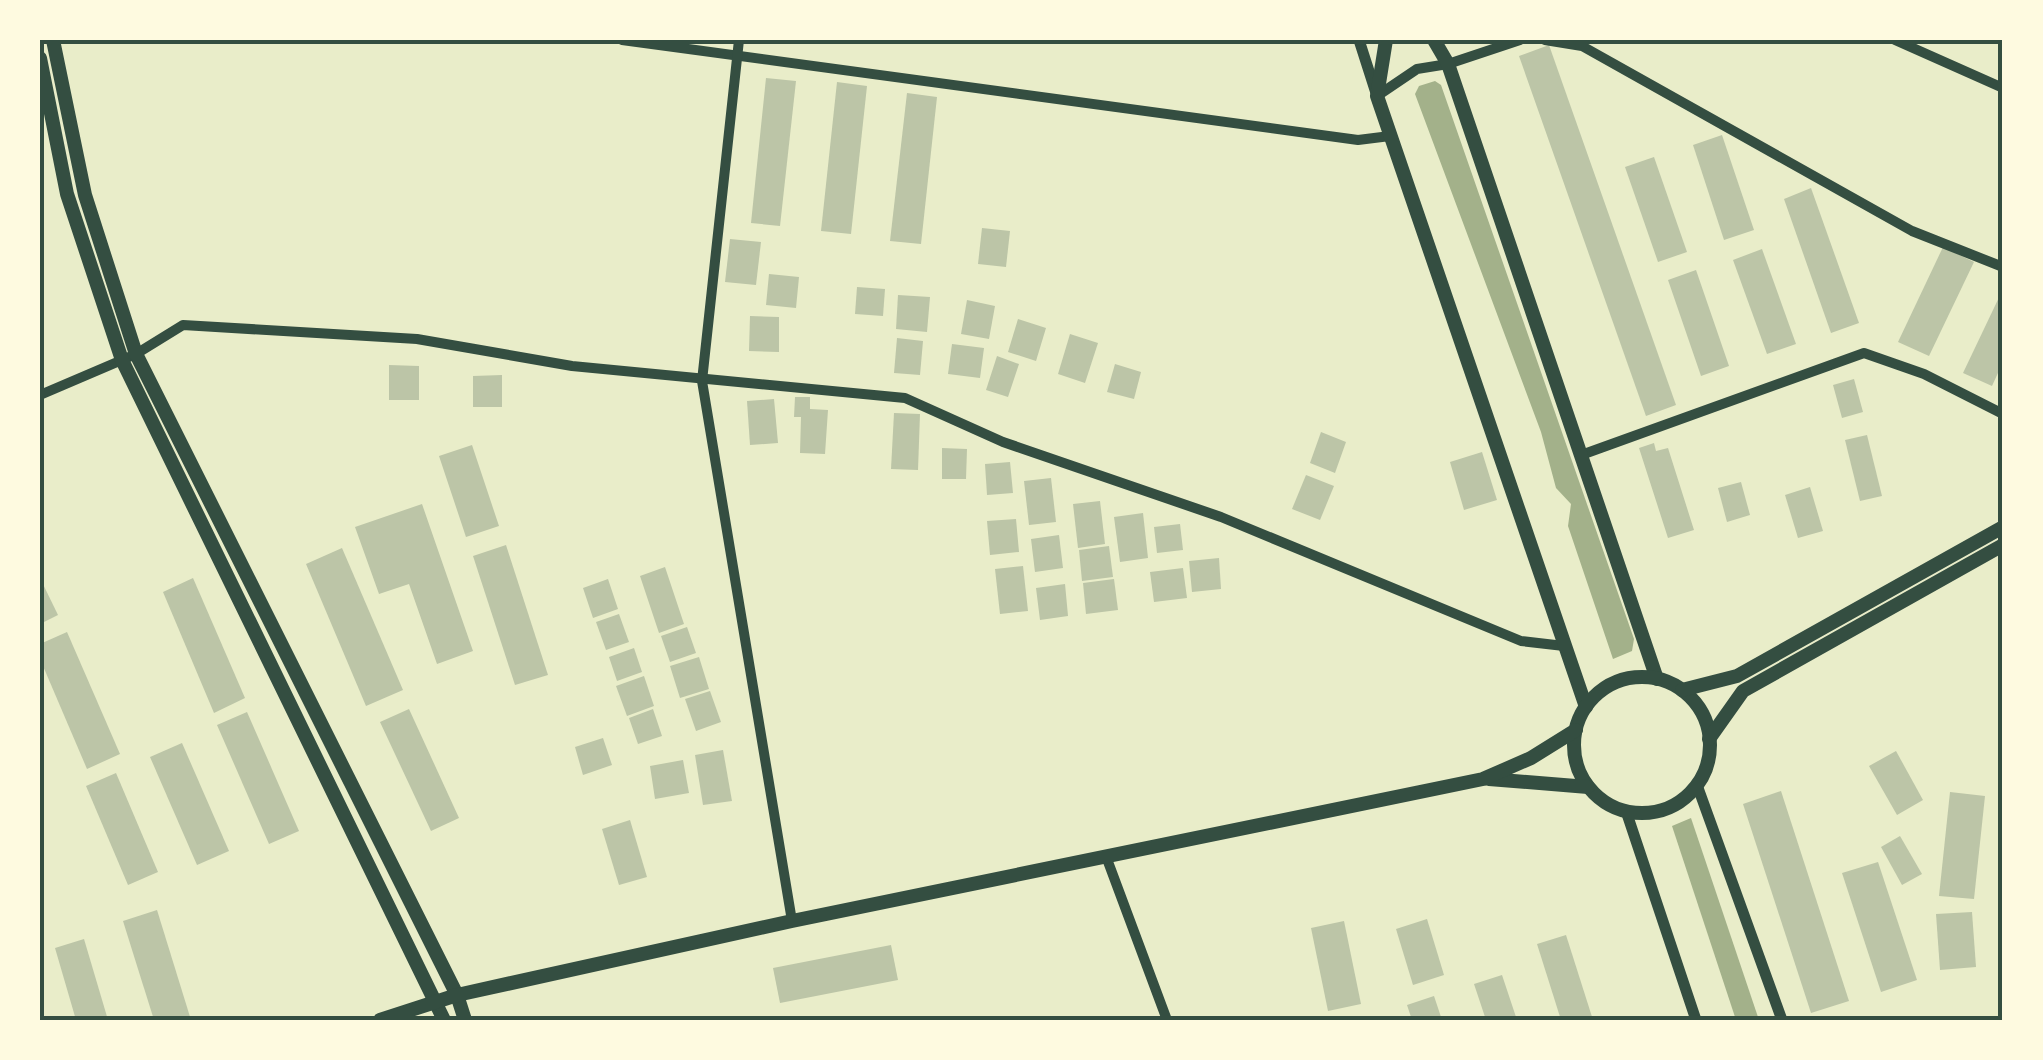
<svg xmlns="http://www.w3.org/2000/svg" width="2043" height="1060" font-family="'Crimson Pro',serif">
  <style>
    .water { fill: #a3b18a }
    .building { fill: #bcc5a7 }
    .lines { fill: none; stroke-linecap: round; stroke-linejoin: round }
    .minor { stroke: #344e41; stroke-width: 10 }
    .tertiary { stroke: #344e41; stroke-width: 11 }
    .secondary { stroke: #344e41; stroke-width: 14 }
    .neatline { fill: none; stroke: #344e41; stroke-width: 4 }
  </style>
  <rect width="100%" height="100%" fill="#e9edc9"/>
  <g class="water">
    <path d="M1435,81L1441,85L1634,639L1632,651L1613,659L1568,526L1571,504L1556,488L1541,432L1415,94L1419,86Z"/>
    <path d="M1691,818L1759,1020H1736L1672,826Z"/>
  </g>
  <g class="building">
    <path d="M1549,45L1676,405L1646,416L1519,56Z"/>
    <path d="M766,78L796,81L780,226L751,223Z"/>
    <path d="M837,82L867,86L851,234L821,231Z"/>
    <path d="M907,93L937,97L921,244L890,241Z"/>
    <path d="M1722,135L1754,230L1724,240L1693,145Z"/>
    <path d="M1654,157L1687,252L1658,262L1625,167Z"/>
    <path d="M1811,188L1859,323L1831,333L1784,199Z"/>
    <path d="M982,228L1010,231L1006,267L978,264Z"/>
    <path d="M730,239L761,242L756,285L725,282Z"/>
    <path d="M1943,247L1974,262L1929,356L1898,342Z"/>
    <path d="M1762,249L1796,344L1767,354L1733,260Z"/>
    <path d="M1696,270L1729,366L1701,376L1668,280Z"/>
    <path d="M769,274L799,277L796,308L766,305Z"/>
    <path d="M857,287L885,289L883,316L855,314Z"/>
    <path d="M2003,289V362L1992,386L1963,373Z"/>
    <path d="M898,295L930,297L927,332L896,329Z"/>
    <path d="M967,300L995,306L989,339L961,334Z"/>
    <path d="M750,316L779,317V352L749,351Z"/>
    <path d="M1018,319L1046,328L1036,361L1008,352Z"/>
    <path d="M1070,334L1098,343L1085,383L1058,374Z"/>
    <path d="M897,338L923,341L920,375L894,373Z"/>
    <path d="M952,344L984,348L980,378L948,374Z"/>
    <path d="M997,356L1019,364L1008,397L986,390Z"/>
    <path d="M1115,364L1141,372L1134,399L1107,392Z"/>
    <path d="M389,365L419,366V400H389Z"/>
    <path d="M502,375V407H473V376Z"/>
    <path d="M1854,379L1863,412L1842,418L1833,385Z"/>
    <path d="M795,397H810V409L828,410L825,454L800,453L801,417H794Z"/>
    <path d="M774,399L778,443L750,445L747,401Z"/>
    <path d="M894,413L920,414L918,470L891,469Z"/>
    <path d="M1321,432L1346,442L1335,473L1310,463Z"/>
    <path d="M1867,435L1882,496L1860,501L1845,440Z"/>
    <path d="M1654,443L1656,451L1668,448L1694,530L1668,538L1639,448Z"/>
    <path d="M472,445L499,526L466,537L439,456Z"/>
    <path d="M942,448L967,449L966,479H942Z"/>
    <path d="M1482,452L1497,500L1464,510L1450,462Z"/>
    <path d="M1010,462L1013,493L987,495L985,464Z"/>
    <path d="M1306,475L1334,486L1320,520L1292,509Z"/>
    <path d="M1051,478L1056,522L1029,525L1024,481Z"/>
    <path d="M1741,482L1750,515L1727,522L1718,488Z"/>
    <path d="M1810,487L1823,531L1798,538L1785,495Z"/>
    <path d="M1100,501L1105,544L1078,548L1073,504Z"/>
    <path d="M422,504L473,651L437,664L409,584L379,594L355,527Z"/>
    <path d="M1143,513L1148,558L1120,562L1114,517Z"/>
    <path d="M1016,519L1019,552L990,555L987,521Z"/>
    <path d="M1180,524L1183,550L1157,553L1154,527Z"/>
    <path d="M1059,535L1063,568L1035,572L1031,539Z"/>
    <path d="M506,545L548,675L515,685L473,556Z"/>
    <path d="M1109,546L1113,577L1082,581L1079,550Z"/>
    <path d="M342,548L403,690L366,706L306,564Z"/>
    <path d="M1219,558L1221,589L1192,592L1189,561Z"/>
    <path d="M1023,566L1028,611L1000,614L995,569Z"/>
    <path d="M665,567L684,624L659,633L640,576Z"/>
    <path d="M1183,568L1187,598L1154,602L1150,572Z"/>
    <path d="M40,578L58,615L40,624Z"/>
    <path d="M193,578L245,698L214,713L163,592Z"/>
    <path d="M608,579L618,609L593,618L583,588Z"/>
    <path d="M1114,579L1118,610L1086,614L1083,583Z"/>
    <path d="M1065,584L1068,616L1040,620L1036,588Z"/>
    <path d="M619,614L629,642L606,650L596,622Z"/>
    <path d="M687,627L696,653L670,662L661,636Z"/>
    <path d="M67,632L120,754L87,769L40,659V644Z"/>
    <path d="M634,648L642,672L617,681L609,657Z"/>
    <path d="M699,657L709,689L680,698L670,666Z"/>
    <path d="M644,676L654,706L627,716L616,686Z"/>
    <path d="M710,691L721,722L696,731L685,699Z"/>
    <path d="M409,709L459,818L431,831L380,722Z"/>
    <path d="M653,709L662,736L638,744L629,718Z"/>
    <path d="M247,712L299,831L269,844L217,725Z"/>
    <path d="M603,738L612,765L583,775L575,747Z"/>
    <path d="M182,743L229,851L197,865L150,757Z"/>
    <path d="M723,750L732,801L703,805L695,755Z"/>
    <path d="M1896,751L1923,800L1897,815L1869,766Z"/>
    <path d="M683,760L689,793L655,799L650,766Z"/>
    <path d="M116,773L158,872L128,885L86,786Z"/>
    <path d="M1781,791L1849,1001L1811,1013L1743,804Z"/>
    <path d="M1950,792L1985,796L1974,899L1939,896Z"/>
    <path d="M630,820L647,877L619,885L602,829Z"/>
    <path d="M1900,836L1922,874L1902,885L1881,847Z"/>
    <path d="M1878,862L1917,980L1881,992L1842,873Z"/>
    <path d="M157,910L191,1020H154L123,921Z"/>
    <path d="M1972,912L1976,967L1940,970L1936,914Z"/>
    <path d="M1427,919L1444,975L1413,985L1396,929Z"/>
    <path d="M1344,921L1361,1004L1328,1011L1311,928Z"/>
    <path d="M1566,935L1593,1020H1561L1537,944Z"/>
    <path d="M84,939L108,1020H76L55,948Z"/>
    <path d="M891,945L898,980L780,1003L773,968Z"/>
    <path d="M1502,975L1517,1020H1486L1474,984Z"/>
    <path d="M1434,996L1442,1020H1412L1407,1005Z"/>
  </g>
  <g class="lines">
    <g class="minor">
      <path d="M622,40L1358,140L1390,136"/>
      <path d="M739,40L702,381L792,921"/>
      <path d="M1545,40L1582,46L1912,231L2003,267"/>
      <path d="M1895,40L2003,88"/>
      <path d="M1377,96L1417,69L1448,64L1520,40"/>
      <path d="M40,395L136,354L183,325L417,339L572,366L905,398L1003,442L1221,517L1521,641L1564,646"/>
      <path d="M1584,454L1864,353L1924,374L2003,414"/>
      <path d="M1107,859L1167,1020"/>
    </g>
    <g class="tertiary">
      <path d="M1359,40L1376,93"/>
      <path d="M1697,785L1782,1020"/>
      <path d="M1626,811L1696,1020"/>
    </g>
    <g class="secondary">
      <path d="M53,40L85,195L136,354L457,995L465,1020"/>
      <path d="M1386,40L1377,96L1586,707"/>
      <path d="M1434,40L1448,64L1657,679"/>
      <path d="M40,58L67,194L122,360L444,1020"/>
      <circle cx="1642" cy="745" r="68"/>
      <path d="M1682,690L1737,676L2003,527"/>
      <path d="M1709,739L1743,691L2003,545"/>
      <path d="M1489,779L1588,787"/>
      <path d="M380,1020L457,995L792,921L1483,779L1531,758L1576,730"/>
    </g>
  </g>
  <rect width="2043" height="1060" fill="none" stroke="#fefae0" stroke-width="85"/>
  <rect x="42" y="42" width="1958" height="976" class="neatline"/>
</svg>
